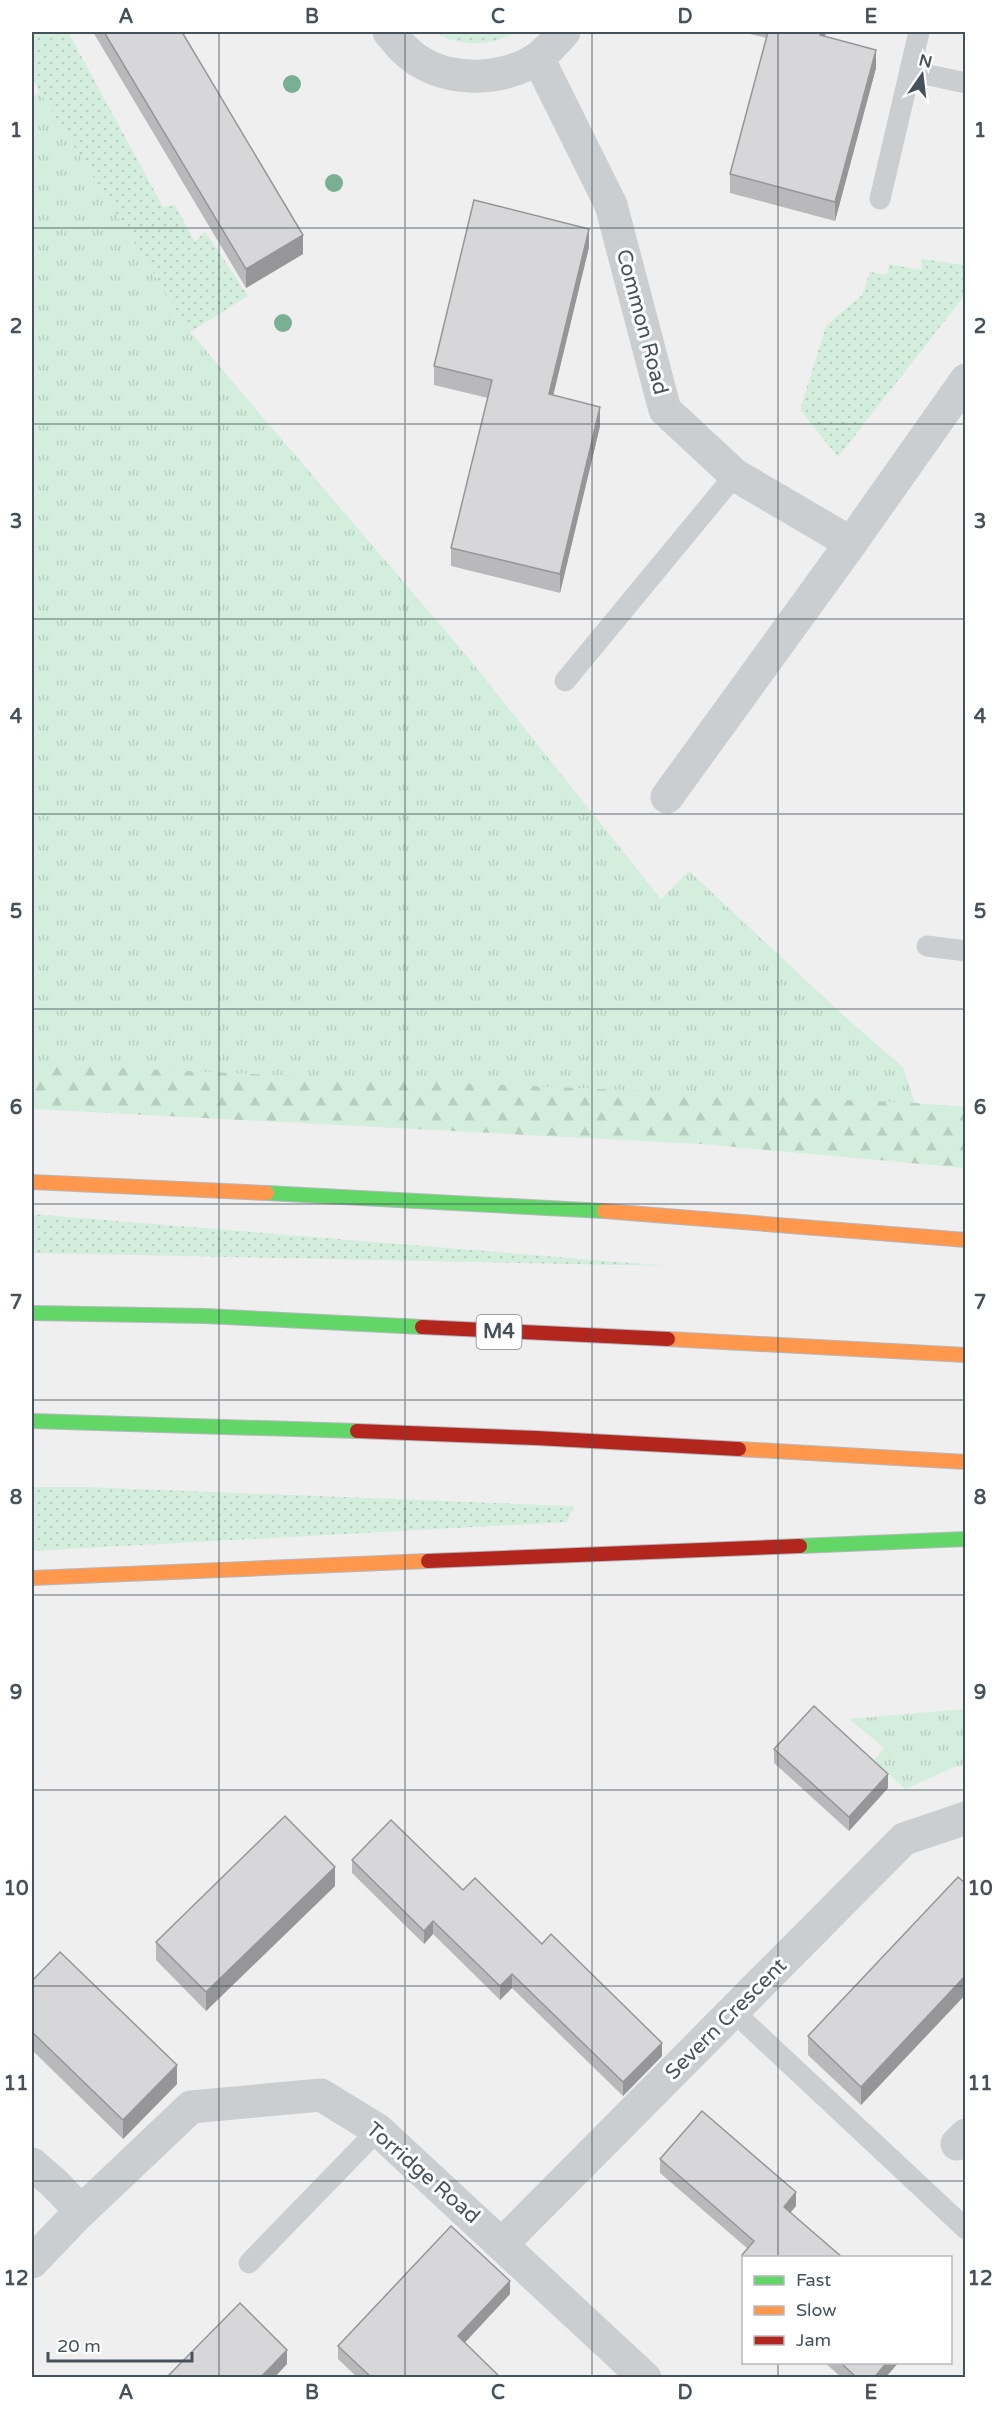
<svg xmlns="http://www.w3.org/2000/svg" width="997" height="2409" font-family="'Varela Round',sans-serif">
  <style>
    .grass { fill: url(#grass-dots) }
    .forest { fill: url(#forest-firs) }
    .park { fill: url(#park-tufts) }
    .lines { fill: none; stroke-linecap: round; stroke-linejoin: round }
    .fast-casing { stroke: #b4b9be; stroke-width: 16 }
    .slow-casing { stroke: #b4b9be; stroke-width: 16 }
    .jam-casing { stroke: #b4b9be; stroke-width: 16 }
    .lane { stroke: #caced0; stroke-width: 21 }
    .street { stroke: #caced0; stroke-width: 33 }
    .fast { stroke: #63d668; stroke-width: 14 }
    .slow { stroke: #ff974d; stroke-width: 14 }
    .jam { stroke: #b3261e; stroke-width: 14 }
    .tree { fill: #79af92 }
    .wall { fill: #b9b9bb }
    .shaded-wall { fill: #969698 }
    .building { fill: #d7d7d9; stroke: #969698; stroke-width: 1.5 }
    .grid { fill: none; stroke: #46525b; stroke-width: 1.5; stroke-opacity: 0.55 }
    .labels { text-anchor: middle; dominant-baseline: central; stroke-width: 6; stroke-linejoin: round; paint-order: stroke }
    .shield { fill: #fff; stroke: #7e868c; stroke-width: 1.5 }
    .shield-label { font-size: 20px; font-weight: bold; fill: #46525b }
    .street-label { font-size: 21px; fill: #46525b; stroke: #fff }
    .neatline { fill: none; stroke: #46525b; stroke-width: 2 }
    .grid-label { font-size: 20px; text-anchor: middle; font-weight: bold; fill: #46525b }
  </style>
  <defs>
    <pattern id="grass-dots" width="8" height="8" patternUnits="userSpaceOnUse" patternTransform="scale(1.5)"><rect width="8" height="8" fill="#d4eedd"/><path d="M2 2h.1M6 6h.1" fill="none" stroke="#b7cec0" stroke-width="1.8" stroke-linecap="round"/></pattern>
    <pattern id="forest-firs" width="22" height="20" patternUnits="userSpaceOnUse" patternTransform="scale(1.5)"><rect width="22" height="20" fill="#d4eedd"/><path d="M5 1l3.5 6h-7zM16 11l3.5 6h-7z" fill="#b7cec0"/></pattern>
    <pattern id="park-tufts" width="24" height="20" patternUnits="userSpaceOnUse" patternTransform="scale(1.5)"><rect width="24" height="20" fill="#d4eedd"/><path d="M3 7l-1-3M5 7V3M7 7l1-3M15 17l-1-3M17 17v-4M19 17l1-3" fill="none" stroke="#b7cec0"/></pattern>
  </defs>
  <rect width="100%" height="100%" fill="#efefef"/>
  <g class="grass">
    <path d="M32,32H68L163,207L175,205L195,242L205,231L248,296L190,332L39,91L32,77Z"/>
    <path d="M434,32H518C490,46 462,48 434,32Z"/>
    <path d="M922,259L965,265V295L838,457L800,410L826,326L862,295L870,272L887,275L889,264L921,270Z"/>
    <path d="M32,1214L668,1266L32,1253Z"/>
    <path d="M32,1487H85L574,1506L567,1522L32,1551Z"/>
  </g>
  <path class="forest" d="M32,981L915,1103L965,1107V1168L701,1144L32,1109Z"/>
  <g class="park">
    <path d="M39,91L190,332L466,655L661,899L689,871L843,1015L903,1067L915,1103L142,1069L32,1061V99Z"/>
    <path d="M965,1709V1765L952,1768L905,1789L874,1760L884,1748L849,1719Z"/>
  </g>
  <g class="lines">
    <defs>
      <g id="fast">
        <path d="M267,1193L604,1211"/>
        <path d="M32,1313L205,1316L422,1327"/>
        <path d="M32,1421L357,1431"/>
        <path d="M800,1546L966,1539"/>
      </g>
      <g id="slow">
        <path d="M32,1182L267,1193"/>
        <path d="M604,1211L966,1240"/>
        <path d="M668,1339L966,1355"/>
        <path d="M739,1449L966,1462"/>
        <path d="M32,1578L428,1561"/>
      </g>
      <g id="jam">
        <path d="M422,1327L668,1339"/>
        <path d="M357,1431L536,1438L739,1449"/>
        <path d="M428,1561L800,1546"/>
      </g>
    </defs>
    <use href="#fast" class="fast-casing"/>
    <use href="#slow" class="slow-casing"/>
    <use href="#jam" class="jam-casing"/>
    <g class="lane">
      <path d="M910,71L966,83"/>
      <path d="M880,199L919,32"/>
      <path d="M565,681L735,475"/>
      <path d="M927,946L966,951"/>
      <path d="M733,2011L966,2229"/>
      <path d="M249,2263L378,2130"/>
    </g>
    <g class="street">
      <path d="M389,32C394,37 398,44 404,49C437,83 500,84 538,58C547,51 557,40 564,32"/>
      <path d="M538,58L611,205L665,410L735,475L851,543L966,380"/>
      <path d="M667,797L851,543"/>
      <path d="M957,2144L966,2135"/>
      <path d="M32,2164L54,2183L81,2211"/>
      <path d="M502,2244L904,1839L966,1818"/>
      <path d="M32,2262L75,2217L191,2107L321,2095L378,2130L645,2378"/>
    </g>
    <use href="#fast" class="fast"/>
    <use href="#slow" class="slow"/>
    <use href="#jam" class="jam"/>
  </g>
  <g class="tree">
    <circle cx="292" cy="84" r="9"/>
    <circle cx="334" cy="183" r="9"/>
    <circle cx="283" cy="323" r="9"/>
  </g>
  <g class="wall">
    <path d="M93,32H182L303,254L246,288Z"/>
    <path d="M741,32H826L825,36L876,68L835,221L730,193V174L767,38Z"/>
    <path d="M589,247L553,395L600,426L560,593L451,566V548L488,398L434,385V366Z"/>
    <path d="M774,1749L888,1788L849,1831L774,1763Z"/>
    <path d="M352,1860L463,1890L542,1944L662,2056L623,2096L512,1988L500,2000L433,1934L424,1944L352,1873Z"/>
    <path d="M966,1884V1994L861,2105L808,2055V2036Z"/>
    <path d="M335,1886L206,2011L156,1960V1942Z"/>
    <path d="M32,1981L177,2084L123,2139L32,2050Z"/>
    <path d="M660,2159L796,2206L790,2212L843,2258H744V2270L742,2269V2255L748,2249L660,2173Z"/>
    <path d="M510,2294L464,2343L501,2378H358L338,2359V2346Z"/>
    <path d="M824,2362H899L885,2378H842Z"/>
  </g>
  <g class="shaded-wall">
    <path d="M821,32H826L820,53V35Z"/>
    <path d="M876,50V68L835,221V202Z"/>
    <path d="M589,229V247L549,413V394Z"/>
    <path d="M303,235V254L246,288V269Z"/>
    <path d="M600,407V426L560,593V574Z"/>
    <path d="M888,1774V1788L849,1831V1817Z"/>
    <path d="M335,1867V1886L206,2011V1992Z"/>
    <path d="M433,1921V1934L424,1944V1931Z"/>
    <path d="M512,1974V1988L500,2000V1986Z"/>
    <path d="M966,1975V1994L861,2105V2087Z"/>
    <path d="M662,2043V2056L623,2096V2082Z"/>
    <path d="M177,2065V2084L123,2139V2120Z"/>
    <path d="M796,2192V2206L784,2220V2207Z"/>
    <path d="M510,2281V2294L458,2350V2336Z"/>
    <path d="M287,2350V2364L274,2378H260Z"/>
    <path d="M887,2362H899L885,2378H874Z"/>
  </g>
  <g class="building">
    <path d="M104,32H182L303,235L246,269Z"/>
    <path d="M768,32H821L820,35L876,50L835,202L730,174Z"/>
    <path d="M474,200L589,229L549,394L600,407L560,574L451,548L492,380L434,366Z"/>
    <path d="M814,1706L888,1774L849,1817L774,1749Z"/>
    <path d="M285,1816L335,1867L206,1992L156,1942Z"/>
    <path d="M391,1820L463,1890L475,1878L542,1944L551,1934L662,2043L623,2082L512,1974L500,1986L433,1921L424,1931L352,1860Z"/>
    <path d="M958,1877L966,1884V1975L861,2087L808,2036Z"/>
    <path d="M60,1952L177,2065L123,2120L32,2032V1981Z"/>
    <path d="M702,2111L796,2192L784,2207L843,2258H745L742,2255L754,2241L660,2159Z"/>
    <path d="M451,2226L510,2281L458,2336L501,2378H372L338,2346Z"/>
    <path d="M240,2303L287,2350L260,2378H166Z"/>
    <path d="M840,2362H887L874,2378H857Z"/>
  </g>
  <path class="grid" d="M219,32V2378M405,32V2378M592,32V2378M778,32V2258M32,228H966M32,424H966M32,619H966M32,814H966M32,1009H966M32,1204H966M32,1400H966M32,1595H966M32,1790H966M32,1986H966M32,2181H966M778,2362V2378"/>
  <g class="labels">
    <rect class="shield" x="476.5" y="1315" width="45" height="34" rx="4.5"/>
    <g class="shield-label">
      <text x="499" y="1332">M4</text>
    </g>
    <g class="street-label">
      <text transform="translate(642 322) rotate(75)">Common Road</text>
      <text transform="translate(726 2019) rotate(-45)">Severn Crescent</text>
      <text transform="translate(423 2173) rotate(41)">Torridge Road</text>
    </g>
  </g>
  <rect width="997" height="2409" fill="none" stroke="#ffffff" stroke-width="66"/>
  <rect x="742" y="2256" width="210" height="108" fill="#ffffff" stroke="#b5babd" stroke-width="1.5"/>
  <rect x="754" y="2276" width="30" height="9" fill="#63d668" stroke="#b5babd" stroke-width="1.5"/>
  <text x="796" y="2286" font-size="18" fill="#46525b">Fast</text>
  <rect x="754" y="2306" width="30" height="9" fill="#ff974d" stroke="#b5babd" stroke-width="1.5"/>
  <text x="796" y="2316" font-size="18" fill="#46525b">Slow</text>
  <rect x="754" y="2336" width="30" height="9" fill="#b3261e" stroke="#b5babd" stroke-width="1.5"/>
  <text x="796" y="2346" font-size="18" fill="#46525b">Jam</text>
  <g transform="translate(922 75) rotate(14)" stroke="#ffffff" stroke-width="4.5" paint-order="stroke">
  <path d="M0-4.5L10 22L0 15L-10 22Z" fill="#46525b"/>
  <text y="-9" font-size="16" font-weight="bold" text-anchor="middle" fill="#46525b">N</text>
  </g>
  <path d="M48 2352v9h144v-9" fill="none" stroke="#46525b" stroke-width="3"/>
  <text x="57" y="2352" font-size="18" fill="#46525b" stroke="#ffffff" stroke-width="4.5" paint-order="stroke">20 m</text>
  <rect x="33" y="33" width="931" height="2343" class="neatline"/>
  <g class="grid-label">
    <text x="126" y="23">A</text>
    <text x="312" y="23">B</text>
    <text x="498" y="23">C</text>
    <text x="685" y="23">D</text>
    <text x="871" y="23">E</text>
    <text x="16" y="137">1</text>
    <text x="980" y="137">1</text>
    <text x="16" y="333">2</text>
    <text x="980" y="333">2</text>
    <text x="16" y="528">3</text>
    <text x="980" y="528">3</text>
    <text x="16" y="723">4</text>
    <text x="980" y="723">4</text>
    <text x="16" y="918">5</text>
    <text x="980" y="918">5</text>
    <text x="16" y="1114">6</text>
    <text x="980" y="1114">6</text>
    <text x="16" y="1309">7</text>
    <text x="980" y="1309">7</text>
    <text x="16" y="1504">8</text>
    <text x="980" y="1504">8</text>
    <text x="16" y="1699">9</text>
    <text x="980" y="1699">9</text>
    <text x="16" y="1895">10</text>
    <text x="980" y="1895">10</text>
    <text x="16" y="2090">11</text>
    <text x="980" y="2090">11</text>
    <text x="16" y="2285">12</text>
    <text x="980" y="2285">12</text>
    <text x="126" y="2399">A</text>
    <text x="312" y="2399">B</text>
    <text x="498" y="2399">C</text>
    <text x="685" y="2399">D</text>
    <text x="871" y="2399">E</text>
  </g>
</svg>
